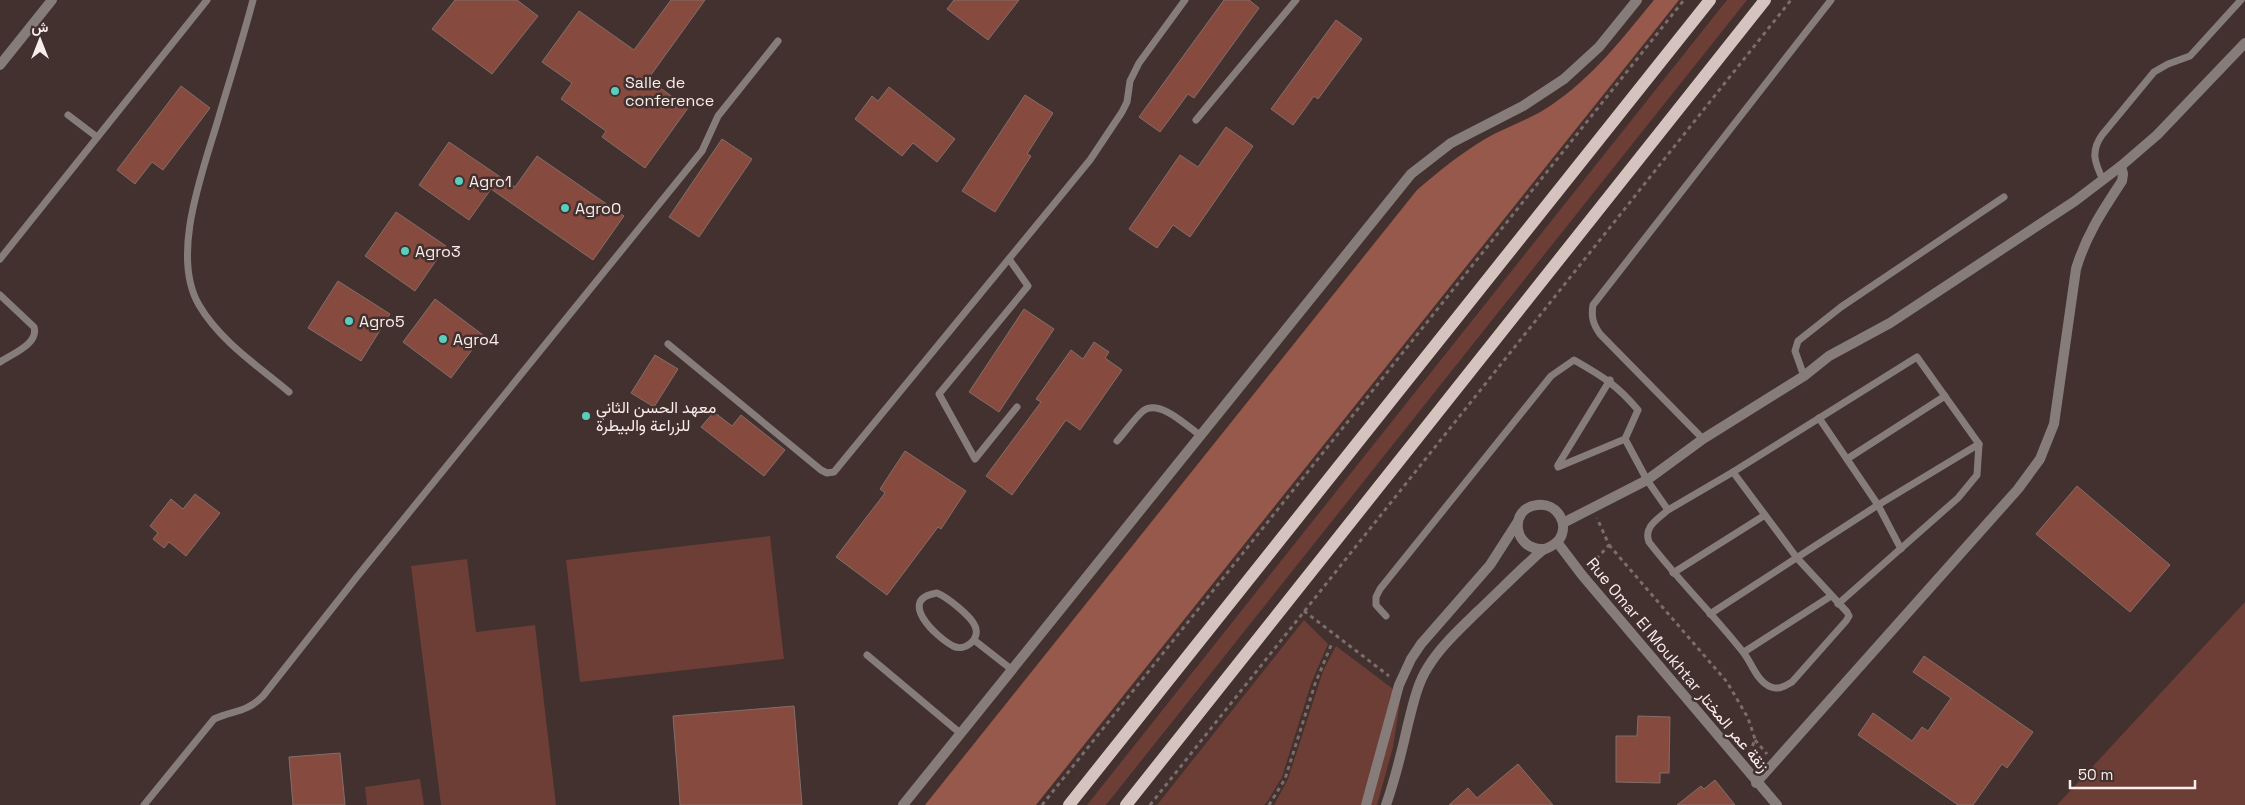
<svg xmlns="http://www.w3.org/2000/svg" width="2245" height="805" font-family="'Space Grotesk',Vazirmatn,sans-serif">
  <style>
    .green { fill: #6d3e35 }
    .forest { fill: #97594c }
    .building { fill: #874a3f; stroke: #826f6a }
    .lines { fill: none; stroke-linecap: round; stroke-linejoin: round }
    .path { stroke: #7c6d6a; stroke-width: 3; stroke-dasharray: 4 4; stroke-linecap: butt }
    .service { stroke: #867d7b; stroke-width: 7 }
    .minor { stroke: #867d7b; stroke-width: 10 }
    .tertiary { stroke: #867d7b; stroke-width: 10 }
    .primary { stroke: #d5c3bf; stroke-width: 12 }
    .poi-dot { fill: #5acebc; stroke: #42312e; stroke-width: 2 }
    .labels { text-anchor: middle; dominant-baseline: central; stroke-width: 5; stroke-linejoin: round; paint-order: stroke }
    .poi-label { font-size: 16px; fill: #faeeec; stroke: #42312e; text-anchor: start }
    .street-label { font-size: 16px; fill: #faeeec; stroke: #42312e }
  </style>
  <rect width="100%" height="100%" fill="#42312e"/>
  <g class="green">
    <path d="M1727,0H1747L1106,805H1087Z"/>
    <path d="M770,536L784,659L580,682L566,560Z"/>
    <path d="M467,559L476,632L535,625L556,805H441L411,566Z"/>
    <path d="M2245,602V805H2057Z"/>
    <path d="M1304,620L1328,644L1312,681L1282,777L1267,802L1264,805H1157Z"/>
    <path d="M1336,646L1401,695L1393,747L1377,805H1274L1288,779L1323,671Z"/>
    <path d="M420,779L424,805H367L365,787Z"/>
  </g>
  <path class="forest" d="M1654,0H1679L1036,805H925L1417,190C1439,171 1460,154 1485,139C1506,127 1529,120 1550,106C1592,78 1622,39 1654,0Z"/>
  <g class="building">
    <path d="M455,0H517L538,16L492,74L432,29Z"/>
    <path d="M671,0H705L648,79L688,108L645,168L602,137L606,131L561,99L572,83L542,62L579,11L634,50Z"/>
    <path d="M954,0H1019L988,40L947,9Z"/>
    <path d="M1224,0H1249L1259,8L1194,98L1188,94L1160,132L1139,117Z"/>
    <path d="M1336,20L1362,39L1318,99L1314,96L1293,125L1271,109Z"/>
    <path d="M181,86L210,108L163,170L152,162L135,184L117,170Z"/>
    <path d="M889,87L955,139L937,162L913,143L902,156L855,119L872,96L878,101Z"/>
    <path d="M1025,95L1053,113L1027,154L1031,156L995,212L962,191Z"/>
    <path d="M1226,127L1253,146L1190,237L1173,225L1157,248L1129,229L1180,155L1198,167Z"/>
    <path d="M722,139L752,159L699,237L669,217Z"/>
    <path d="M449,142L515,187L537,156L624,216L593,260L491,189L469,220L419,185Z"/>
    <path d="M396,212L446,246L415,291L365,256Z"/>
    <path d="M338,281L390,314L361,361L308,328Z"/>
    <path d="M435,299L483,335L451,378L403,342Z"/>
    <path d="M1024,309L1054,329L999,412L969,392Z"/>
    <path d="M1094,342L1109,352L1105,358L1122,370L1080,430L1066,420L1012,495L986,476L1041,402L1036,399L1071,350L1083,359Z"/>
    <path d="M655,355L678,369L654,407L631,393Z"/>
    <path d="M714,412L732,426L741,415L785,450L764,476L701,427Z"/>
    <path d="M905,451L966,491L941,529L938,527L887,595L836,557L885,493L880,489Z"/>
    <path d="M2077,486L2170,565L2130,612L2036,534Z"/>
    <path d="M195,494L220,513L186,556L169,542L164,548L153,539L158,533L150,526L171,499L183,509Z"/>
    <path d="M1924,656L2033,732L2007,768L2002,764L1973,805H1958L1858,735L1873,713L1912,741L1922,727L1928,731L1951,698L1913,672Z"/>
    <path d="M794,706L802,805H680L673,716Z"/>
    <path d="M1638,716L1670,717L1669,773H1660V783L1616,782V736H1637Z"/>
    <path d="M340,753L345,805H293L289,757Z"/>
    <path d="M1518,764L1553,805H1449L1468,788L1477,798Z"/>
    <path d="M1715,780L1735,805H1677L1701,786L1704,789Z"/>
  </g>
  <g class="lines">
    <g class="path">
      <path d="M1609,545L1727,682L1748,718L1755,739L1750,753"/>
      <path d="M1591,565L1609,545L1597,518"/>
      <path d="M1304,611L1389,676"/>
      <path d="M1755,740L1767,754"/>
      <path d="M1042,805L1684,0"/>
      <path d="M1150,805L1791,0"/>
      <path d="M1269,805L1285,779L1315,684L1332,643"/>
    </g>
    <g class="service">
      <path d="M253,0C243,38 231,76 220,113C205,166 169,254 199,305C220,341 258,366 289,392"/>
      <path d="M68,115L97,137"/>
      <path d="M1196,120L1296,0"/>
      <path d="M2103,180C2095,163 2090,152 2102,135L2154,72L2168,64L2190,56L2241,0"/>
      <path d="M0,259L207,0"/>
      <path d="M1009,259L1028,286L939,394L975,459L1017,407"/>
      <path d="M0,295L34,327C39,344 12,354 0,362"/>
      <path d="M668,344L821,470L827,473L834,472L1090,160L1122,112L1127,102L1130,81L1139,63L1185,0"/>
      <path d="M1804,376L1795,351L1798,341L1841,307L2004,197"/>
      <path d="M1819,418L1878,505L1901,549"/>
      <path d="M1625,439L1647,480L1668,510L1733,472L1797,558L1847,612L1849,616L1846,621L1792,682C1785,686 1780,690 1771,687C1757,682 1752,663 1743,652C1713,614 1678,580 1649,542C1643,527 1658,519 1668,510"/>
      <path d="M1703,439L1600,334C1593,324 1591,317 1593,305L1831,0"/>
      <path d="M1117,441C1126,431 1134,419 1143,411C1159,398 1188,427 1201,436"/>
      <path d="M1847,459L1945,396"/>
      <path d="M1558,465L1610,380"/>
      <path d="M1733,472L1917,357L1979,444L1977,475L1958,498L1838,604"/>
      <path d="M1673,573L1765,515"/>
      <path d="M937,593C947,597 971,616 975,626C981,639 965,652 953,646C936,637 896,599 937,593Z"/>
      <path d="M1710,614L1878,505L1979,444"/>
      <path d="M1386,616L1376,605V597L1380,589L1551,376L1574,360C1602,376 1617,385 1638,410L1625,439L1558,467"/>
      <path d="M974,640L1011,669"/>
      <path d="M1744,652L1831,596"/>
      <path d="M867,655L960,733"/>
      <path d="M144,805L214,719C233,710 246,713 263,696L356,578L702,151L718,116L778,41"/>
    </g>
    <g class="minor">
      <path d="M1563,523L1647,480L1703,439L1804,376L1829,356L1890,323L2075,201L2121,166L2157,135L2245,43"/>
      <path d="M1557,542L1582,575L1777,805"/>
      <path d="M1756,783L2018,489L2040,459L2054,424L2076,269C2086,235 2103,210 2122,181L2123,174L2121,166"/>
      <path d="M903,805L1411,174L1451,143L1523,106L1564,79L1599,47L1637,0"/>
      <path d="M1366,805L1399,685L1411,659L1421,644L1490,565L1517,523"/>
      <path d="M1386,805C1395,779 1402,751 1408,724C1413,705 1417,684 1428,667C1441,646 1459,630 1476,613C1493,597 1509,581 1526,565C1531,561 1537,554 1543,550C1549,547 1554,546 1559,540C1570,524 1557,502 1537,505C1508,508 1513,551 1544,549"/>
    </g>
    <path class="tertiary" d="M0,65L52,0"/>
    <g class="primary">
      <path d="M1069,805L1710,0"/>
      <path d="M1126,805L1765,0"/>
    </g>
  </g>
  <g class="poi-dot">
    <circle cx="615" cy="91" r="5"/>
    <circle cx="459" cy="181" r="5"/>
    <circle cx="565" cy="208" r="5"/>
    <circle cx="405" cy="251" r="5"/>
    <circle cx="349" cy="321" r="5"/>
    <circle cx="443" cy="339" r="5"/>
    <circle cx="586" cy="416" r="5"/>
  </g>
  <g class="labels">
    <g class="poi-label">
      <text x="625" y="82">Salle de<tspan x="625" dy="18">conference</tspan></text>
      <text x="469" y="181">Agro1</text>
      <text x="575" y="208">Agro0</text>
      <text x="415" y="251">Agro3</text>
      <text x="359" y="321">Agro5</text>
      <text x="453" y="339">Agro4</text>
      <text x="596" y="407">معهد الحسن الثاني<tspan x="596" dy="18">للزراعة والبيطرة</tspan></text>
    </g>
    <g class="street-label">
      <text transform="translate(1678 665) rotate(50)">Rue Omar El Moukhtar زنقة عمر المختار</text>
    </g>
  </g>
  <g transform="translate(40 40)" stroke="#42312e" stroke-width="4" paint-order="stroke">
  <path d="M0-4L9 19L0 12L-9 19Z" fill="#faeeec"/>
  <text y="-8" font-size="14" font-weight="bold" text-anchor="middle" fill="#faeeec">ش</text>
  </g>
  <path d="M2070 780v8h125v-8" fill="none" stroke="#faeeec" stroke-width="2.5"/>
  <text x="2078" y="780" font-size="15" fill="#faeeec" stroke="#42312e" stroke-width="4" paint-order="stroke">50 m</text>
</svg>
